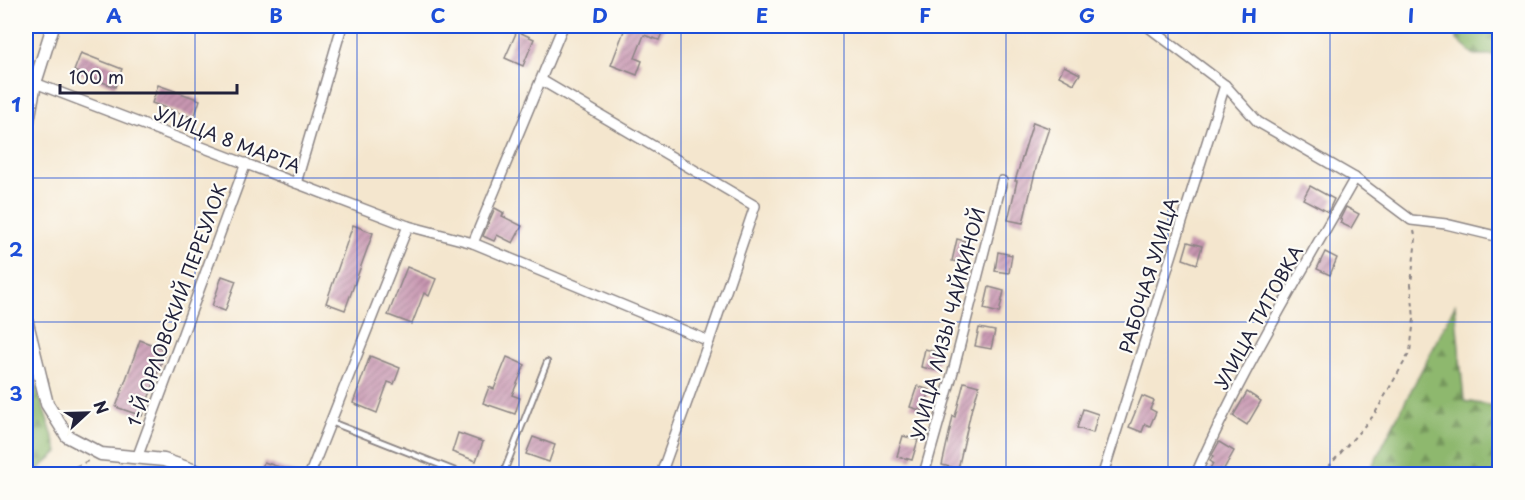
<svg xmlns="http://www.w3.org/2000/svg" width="1525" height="500" font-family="'Playpen Sans',sans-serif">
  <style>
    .forest { fill: url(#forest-firs); stroke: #586d54; stroke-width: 1.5 }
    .building { fill: url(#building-hatch) }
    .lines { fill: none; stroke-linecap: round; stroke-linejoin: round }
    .service-casing { stroke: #8b8484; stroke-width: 8 }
    .minor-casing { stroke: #8b8484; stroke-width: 12 }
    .tertiary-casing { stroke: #8b8484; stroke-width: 15 }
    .path { stroke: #8b8484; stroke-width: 2; stroke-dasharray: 4.5 4.5; stroke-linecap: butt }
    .service { stroke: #fff; stroke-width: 4.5 }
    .minor { stroke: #fff; stroke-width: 9 }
    .tertiary { stroke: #fff; stroke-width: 12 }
    .grid { fill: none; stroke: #1d4ed8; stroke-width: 1.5; stroke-opacity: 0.55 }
    .labels { text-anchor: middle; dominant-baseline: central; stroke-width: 4.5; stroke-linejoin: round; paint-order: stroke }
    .street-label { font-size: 18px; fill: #22223b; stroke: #fdfcf7 }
    .neatline { fill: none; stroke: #1d4ed8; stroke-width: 2 }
    .grid-label { font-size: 20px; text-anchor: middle; font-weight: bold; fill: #1d4ed8 }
  </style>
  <defs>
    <pattern id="forest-firs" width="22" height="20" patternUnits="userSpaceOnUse" patternTransform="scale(1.5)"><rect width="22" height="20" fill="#8eb86e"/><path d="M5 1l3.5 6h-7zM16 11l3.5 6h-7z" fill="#74955c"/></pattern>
    <pattern id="building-hatch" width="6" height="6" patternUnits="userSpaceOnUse" patternTransform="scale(1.5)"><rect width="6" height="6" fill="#c896b1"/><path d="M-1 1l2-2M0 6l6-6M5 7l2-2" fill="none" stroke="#a27a91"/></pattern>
  </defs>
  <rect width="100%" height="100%" fill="#fdfcf7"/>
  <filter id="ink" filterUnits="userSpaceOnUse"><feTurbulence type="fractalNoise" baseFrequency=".0167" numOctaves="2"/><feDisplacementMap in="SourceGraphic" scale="12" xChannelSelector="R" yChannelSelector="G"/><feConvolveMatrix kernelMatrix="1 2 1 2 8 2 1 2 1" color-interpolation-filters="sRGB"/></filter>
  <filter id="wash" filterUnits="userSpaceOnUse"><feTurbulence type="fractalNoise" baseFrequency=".008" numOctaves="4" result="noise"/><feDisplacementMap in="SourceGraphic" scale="24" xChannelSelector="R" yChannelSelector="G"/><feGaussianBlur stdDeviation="1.35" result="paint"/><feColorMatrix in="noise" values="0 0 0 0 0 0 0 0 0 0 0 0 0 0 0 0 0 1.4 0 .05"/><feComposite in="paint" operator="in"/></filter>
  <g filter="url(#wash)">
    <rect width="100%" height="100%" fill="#f4e6ce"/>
    <g class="forest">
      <path d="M1457,26H1499V55H1474L1457,40Z"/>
      <path d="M1455,305L1464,401L1499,407V474H1368Z"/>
      <path d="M26,355L58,452L33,474L26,448Z"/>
    </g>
    <g id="blocks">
      <g class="building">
        <path d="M622,26H665L659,40L644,35L635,58L642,61L637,75L611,65L625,28Z"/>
        <path d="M517,31L534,39L523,66L505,58Z"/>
        <path d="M81,53L122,69L115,87L74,71Z"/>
        <path d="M1064,66L1080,74L1074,84L1059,76Z"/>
        <path d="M158,85L200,100L194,118L152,103Z"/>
        <path d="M1033,122L1049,128L1037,164L1023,223L1008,220L1017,181H1015Z"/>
        <path d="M1310,186L1334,199L1328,212L1303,199Z"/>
        <path d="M1346,207L1359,214L1351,228L1340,223L1342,220L1340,219Z"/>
        <path d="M495,208L504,213L502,216L522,226L513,243L497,235L494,241L483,236Z"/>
        <path d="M353,225L373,233L345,310L326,303Z"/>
        <path d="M957,239L969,242L964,263L952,261Z"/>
        <path d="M1188,242L1202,246L1197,264L1183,259Z"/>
        <path d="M998,252L1012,255L1009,273L995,271Z"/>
        <path d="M1325,252L1337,258L1330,275L1317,269Z"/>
        <path d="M407,267L436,279L429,296L424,293L412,324L388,315Z"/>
        <path d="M222,276L236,281L225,311L212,306Z"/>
        <path d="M989,287L1004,291L999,313L984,309Z"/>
        <path d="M979,328L995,331L991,349L975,346Z"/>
        <path d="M140,340L166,350L142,416L116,407Z"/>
        <path d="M925,349L940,353L935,370L921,367Z"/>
        <path d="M370,356L400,368L394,384L388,382L377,413L353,403Z"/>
        <path d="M507,357L525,365L512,395L520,398L515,414L483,403L489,387L494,389Z"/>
        <path d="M964,382L979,386L973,407H972L958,469L942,465L953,416L955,417Z"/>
        <path d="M917,386L930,390L923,411L910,407Z"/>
        <path d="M1247,392L1261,401L1247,425L1233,416Z"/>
        <path d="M1142,396L1154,401L1150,409L1156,412L1150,426L1145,424L1142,432L1129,427Z"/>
        <path d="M1083,409L1098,414L1093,433L1077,428Z"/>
        <path d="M458,433L483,442L476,461L452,452Z"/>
        <path d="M903,436L918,440L912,460L897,456Z"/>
        <path d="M533,437L555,445L549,462L526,454Z"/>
        <path d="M1219,442L1234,451L1221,474H1207L1213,463L1210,461L1213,456L1212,455Z"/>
        <path d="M264,462L297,473V474H260Z"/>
      </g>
    </g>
  </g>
  <g filter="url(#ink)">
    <use href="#blocks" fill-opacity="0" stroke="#8b8484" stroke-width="1.5"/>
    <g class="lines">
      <defs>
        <g id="service">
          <path d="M331,422L463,474"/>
          <path d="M503,474L547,362"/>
        </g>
        <g id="minor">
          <path d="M1147,26L1225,85L1258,122L1355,178L1411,220L1446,224L1500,237"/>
          <path d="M541,80L755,206L709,341L661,474"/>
          <path d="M35,83L408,226"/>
          <path d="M296,183L342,26"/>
          <path d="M473,243L709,341"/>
          <path d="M137,458L246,163"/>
          <path d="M310,474L408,226L473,243L563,26"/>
          <path d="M924,474L954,368L1002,181"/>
          <path d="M1103,474L1225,85"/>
          <path d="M1196,474C1241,372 1300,275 1355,178"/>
        </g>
        <g id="tertiary">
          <path d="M26,132L35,83L53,26"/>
          <path d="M26,319L47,404L67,436L101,454L164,460L204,474"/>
        </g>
      </defs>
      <use href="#service" class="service-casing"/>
      <use href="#minor" class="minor-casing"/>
      <use href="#tertiary" class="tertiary-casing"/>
      <g class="path">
        <path d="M59,474L88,461"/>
        <path d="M1322,474L1374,415L1410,352L1414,319L1411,284L1416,238L1414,231"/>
      </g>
      <use href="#service" class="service"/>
      <use href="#minor" class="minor"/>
      <use href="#tertiary" class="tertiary"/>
    </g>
  </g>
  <path class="grid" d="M195,26V474M357,26V474M519,26V474M681,26V474M844,26V474M1006,26V474M1168,26V474M1330,26V474M26,178H1500M26,322H1500"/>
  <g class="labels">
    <g class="street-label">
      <text transform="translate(228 139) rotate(21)">УЛИЦА 8 МАРТА</text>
      <text transform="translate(1148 275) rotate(-73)">РАБОЧАЯ УЛИЦА</text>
      <text transform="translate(176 305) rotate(-70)">1-Й ОРЛОВСКИЙ ПЕРЕУЛОК</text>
      <text transform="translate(1258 317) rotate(-61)">УЛИЦА ТИТОВКА</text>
      <text transform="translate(947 324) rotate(-75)">УЛИЦА ЛИЗЫ ЧАЙКИНОЙ</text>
    </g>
  </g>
  <rect width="1525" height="500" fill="none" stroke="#fdfcf7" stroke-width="66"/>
  <g transform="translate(87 413) rotate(68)" stroke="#fdfcf7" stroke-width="4.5" paint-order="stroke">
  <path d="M0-4.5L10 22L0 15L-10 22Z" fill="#22223b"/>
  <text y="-9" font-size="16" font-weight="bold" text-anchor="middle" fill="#22223b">N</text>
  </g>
  <path d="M60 84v9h177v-9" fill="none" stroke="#22223b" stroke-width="3"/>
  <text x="69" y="84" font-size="18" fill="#22223b" stroke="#fdfcf7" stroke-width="4.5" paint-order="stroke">100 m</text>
  <rect x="33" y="33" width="1459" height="434" class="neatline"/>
  <g class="grid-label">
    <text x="114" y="23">A</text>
    <text x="276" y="23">B</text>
    <text x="438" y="23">C</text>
    <text x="600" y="23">D</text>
    <text x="762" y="23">E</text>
    <text x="925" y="23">F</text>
    <text x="1087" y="23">G</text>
    <text x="1249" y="23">H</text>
    <text x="1411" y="23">I</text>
    <text x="16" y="112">1</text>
    <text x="16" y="257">2</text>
    <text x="16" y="401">3</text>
  </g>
</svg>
